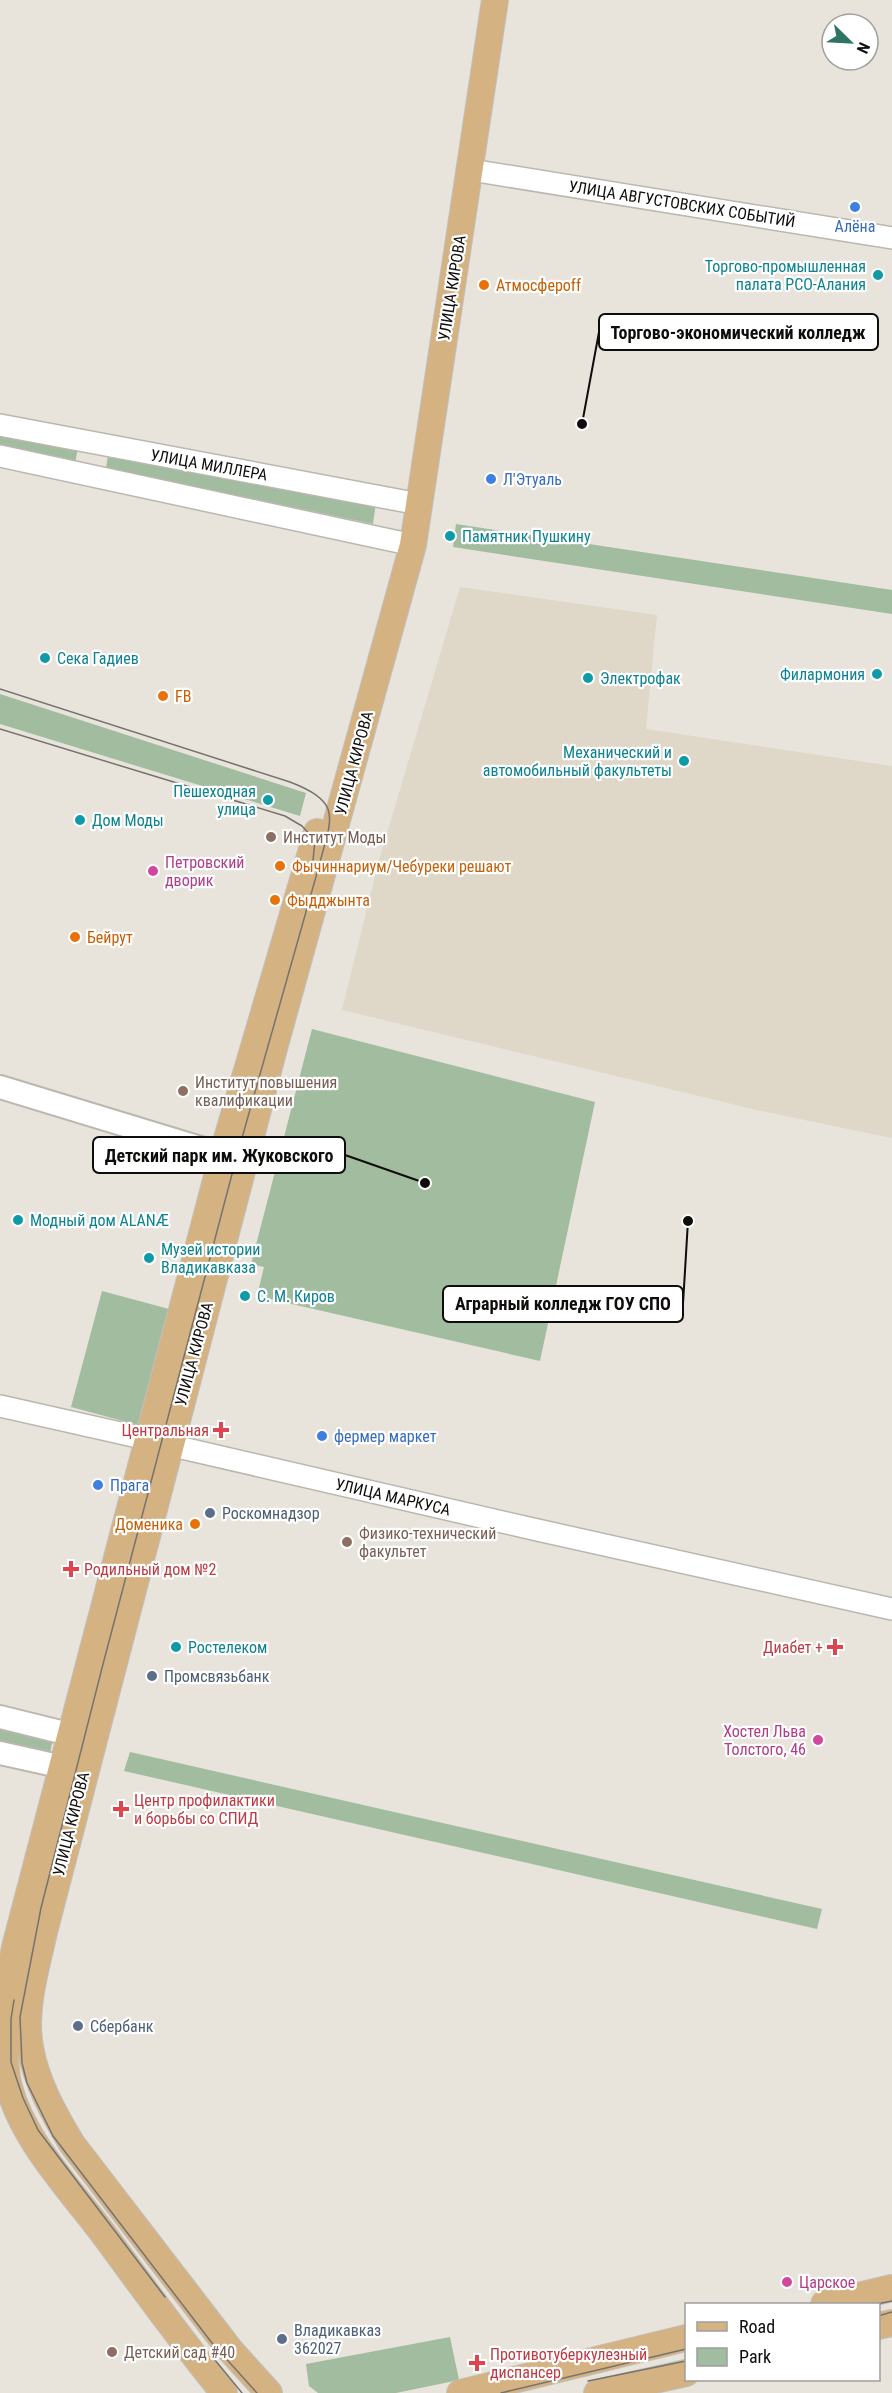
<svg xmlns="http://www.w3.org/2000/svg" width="892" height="2393" font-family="'Roboto Condensed',sans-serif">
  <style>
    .built { fill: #dfd8c9 }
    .green { fill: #a1bc9e }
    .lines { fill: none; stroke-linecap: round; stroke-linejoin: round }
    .tertiary-casing { stroke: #bbb7af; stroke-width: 24 }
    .secondary-casing { stroke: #bbb7af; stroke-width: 26 }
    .primary-casing { stroke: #c1c0c0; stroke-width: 28 }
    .tertiary { stroke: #fff; stroke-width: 21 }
    .secondary { stroke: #fff; stroke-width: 22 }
    .primary { stroke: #d5b282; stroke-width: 26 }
    .tram { stroke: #76736e; stroke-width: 1.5 }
    .shop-dot { fill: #3f7fe0; stroke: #fff; stroke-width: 2 }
    .culture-dot { fill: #0f9aa8; stroke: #fff; stroke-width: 2 }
    .food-dot { fill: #e8710a; stroke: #fff; stroke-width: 2 }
    .education-dot { fill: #8d6e63; stroke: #fff; stroke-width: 2 }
    .hotel-dot { fill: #d1479c; stroke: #fff; stroke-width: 2 }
    .health-dot { fill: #e0444e; stroke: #fff; stroke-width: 2 }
    .service-dot { fill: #5c6f8a; stroke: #fff; stroke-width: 2 }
    .labels { text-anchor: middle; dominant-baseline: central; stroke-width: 4.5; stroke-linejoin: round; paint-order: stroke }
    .street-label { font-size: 16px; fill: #0f0d0b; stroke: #fff }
    .shop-label { font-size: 16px; fill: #366cbe; stroke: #fff; text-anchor: start }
    .culture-label { font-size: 16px; fill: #0d838f; stroke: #fff; text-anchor: start }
    .food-label { font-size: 16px; fill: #c56008; stroke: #fff; text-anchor: start }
    .education-label { font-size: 16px; fill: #785e54; stroke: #fff; text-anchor: start }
    .hotel-label { font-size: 16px; fill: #b23c85; stroke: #fff; text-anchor: start }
    .health-label { font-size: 16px; fill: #be3a42; stroke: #fff; text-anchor: start }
    .service-label { font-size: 16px; fill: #4e5e75; stroke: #fff; text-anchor: start }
    .leader { fill: none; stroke: #0f0d0b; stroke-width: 2 }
    .callout-dot { fill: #0f0d0b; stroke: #fff; stroke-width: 2 }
    .callout { fill: #fff; stroke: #0f0d0b; stroke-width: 2 }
    .callout-label { font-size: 18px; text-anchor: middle; font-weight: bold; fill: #0f0d0b }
  </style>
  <rect width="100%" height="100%" fill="#e8e4dc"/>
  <path class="built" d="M460,587L657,615L646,729L892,766V1138L761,1111L342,1010L378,864Z"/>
  <g class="green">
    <path d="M0,434L78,448L75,463L0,449Z"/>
    <path d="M108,456L376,502L373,524L106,468Z"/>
    <path d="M456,524L892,590V614L453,547Z"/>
    <path d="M0,694L306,793L300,816L0,724Z"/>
    <path d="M312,1029L595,1102L540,1361L257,1296L264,1267L251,1264Z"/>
    <path d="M102,1291L169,1309L138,1425L71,1407Z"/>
    <path d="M0,1723L54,1735L49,1757L0,1745Z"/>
    <path d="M130,1752L822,1909L817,1929L124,1771Z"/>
    <path d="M450,2337L459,2380L396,2393H318L309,2386L306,2364Z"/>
  </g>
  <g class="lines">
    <defs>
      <g id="tertiary">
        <path d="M471,170L892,238"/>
        <path d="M0,425L419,504"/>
        <path d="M0,456L413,545"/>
        <path d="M0,1406L147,1439"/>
        <path d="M169,1445L533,1529L892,1609"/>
      </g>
      <g id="secondary">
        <path d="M0,1087L240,1160"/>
        <path d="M0,1717L89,1739"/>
        <path d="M0,1753L81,1771"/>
      </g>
      <g id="primary">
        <path d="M824,2304L892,2288"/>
        <path d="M878,2326L892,2323"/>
        <path d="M224,2393C182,2342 144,2289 105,2236C71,2190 18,2136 7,2078C0,2033 7,1991 15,1947L226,1142L317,832"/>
        <path d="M269,2393L231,2351L72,2144C54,2114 36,2082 30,2047C23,2010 36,1969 44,1932L273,1052L413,545L495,0"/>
        <path d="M460,2393L686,2338"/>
        <path d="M597,2393L686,2373"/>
      </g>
    </defs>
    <use href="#tertiary" class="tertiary-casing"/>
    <use href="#secondary" class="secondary-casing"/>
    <use href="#primary" class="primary-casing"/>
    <use href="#tertiary" class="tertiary"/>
    <use href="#secondary" class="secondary"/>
    <use href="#primary" class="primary"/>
    <g class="tram">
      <path d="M0,689L290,782C344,803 331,818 319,866L236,1159L102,1668L41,1908L20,2017L22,2063L27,2083L53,2136L212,2343L257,2393"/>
      <path d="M0,729L285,816L302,826L315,840L313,860"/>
      <path d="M14,2000L11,2019V2062L23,2098L38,2130L165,2297"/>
      <path d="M877,2304L892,2301"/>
      <path d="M878,2316L892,2312"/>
      <path d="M215,2360L242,2393"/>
      <path d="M588,2381L686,2361"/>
      <path d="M501,2393L686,2349"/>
    </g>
  </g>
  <g class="shop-dot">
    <circle cx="855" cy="207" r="6"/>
    <circle cx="491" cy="479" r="6"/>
    <circle cx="322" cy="1436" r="6"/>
    <circle cx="98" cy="1485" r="6"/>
  </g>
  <g class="culture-dot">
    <circle cx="878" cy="275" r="6"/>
    <circle cx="450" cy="536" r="6"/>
    <circle cx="45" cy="658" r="6"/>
    <circle cx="877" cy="674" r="6"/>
    <circle cx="588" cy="678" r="6"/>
    <circle cx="684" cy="761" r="6"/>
    <circle cx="268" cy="800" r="6"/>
    <circle cx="80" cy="820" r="6"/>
    <circle cx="18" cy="1220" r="6"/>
    <circle cx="149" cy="1258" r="6"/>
    <circle cx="245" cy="1296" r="6"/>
    <circle cx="176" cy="1647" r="6"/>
  </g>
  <g class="food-dot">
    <circle cx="484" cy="285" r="6"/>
    <circle cx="163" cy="696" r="6"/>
    <circle cx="280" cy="866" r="6"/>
    <circle cx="275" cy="900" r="6"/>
    <circle cx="75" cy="937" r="6"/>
    <circle cx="195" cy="1524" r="6"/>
  </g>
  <g class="education-dot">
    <circle cx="271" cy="837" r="6"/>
    <circle cx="183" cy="1091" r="6"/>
    <circle cx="347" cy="1542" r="6"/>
    <circle cx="112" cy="2352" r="6"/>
  </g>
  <g class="hotel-dot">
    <circle cx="153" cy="871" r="6"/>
    <circle cx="818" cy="1740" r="6"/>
    <circle cx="787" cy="2282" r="6"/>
  </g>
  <g class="health-dot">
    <path d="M218 1421h6v6h6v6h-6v6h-6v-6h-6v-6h6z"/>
    <path d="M68 1560h6v6h6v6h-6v6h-6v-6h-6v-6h6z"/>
    <path d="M832 1638h6v6h6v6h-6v6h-6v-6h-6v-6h6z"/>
    <path d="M118 1800h6v6h6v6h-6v6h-6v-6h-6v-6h6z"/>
    <path d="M474 2354h6v6h6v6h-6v6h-6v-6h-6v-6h6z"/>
  </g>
  <g class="service-dot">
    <circle cx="210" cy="1513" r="6"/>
    <circle cx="152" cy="1676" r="6"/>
    <circle cx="78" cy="2026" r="6"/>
    <circle cx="282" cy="2339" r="6"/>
  </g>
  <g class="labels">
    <g class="street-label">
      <text transform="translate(682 204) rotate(9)">УЛИЦА АВГУСТОВСКИХ СОБЫТИЙ</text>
      <text transform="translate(452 288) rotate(-81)">УЛИЦА КИРОВА</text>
      <text transform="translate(209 465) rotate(10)">УЛИЦА МИЛЛЕРА</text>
      <text transform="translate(354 763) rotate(-75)">УЛИЦА КИРОВА</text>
      <text transform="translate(194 1354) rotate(-75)">УЛИЦА КИРОВА</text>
      <text transform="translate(393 1497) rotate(13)">УЛИЦА МАРКУСА</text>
      <text transform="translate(71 1824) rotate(-76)">УЛИЦА КИРОВА</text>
    </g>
    <g class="shop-label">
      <text x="855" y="226" text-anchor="middle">Алёна</text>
      <text x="503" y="479">Л'Этуаль</text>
      <text x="334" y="1436">фермер маркет</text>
      <text x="110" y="1485">Прага</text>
    </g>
    <g class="culture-label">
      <text x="866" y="266" text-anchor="end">Торгово-промышленная<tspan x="866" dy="18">палата РСО-Алания</tspan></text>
      <text x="462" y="536">Памятник Пушкину</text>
      <text x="57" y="658">Сека Гадиев</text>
      <text x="865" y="674" text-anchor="end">Филармония</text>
      <text x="600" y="678">Электрофак</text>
      <text x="672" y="752" text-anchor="end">Механический и<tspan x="672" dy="18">автомобильный факультеты</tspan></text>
      <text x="256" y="791" text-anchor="end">Пешеходная<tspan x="256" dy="18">улица</tspan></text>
      <text x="92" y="820">Дом Моды</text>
      <text x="30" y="1220">Модный дом ALANÆ</text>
      <text x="161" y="1249">Музей истории<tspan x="161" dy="18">Владикавказа</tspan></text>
      <text x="257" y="1296">С. М. Киров</text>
      <text x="188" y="1647">Ростелеком</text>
    </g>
    <g class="food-label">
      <text x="496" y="285">Атмосферoff</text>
      <text x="175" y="696">FB</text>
      <text x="292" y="866">Фычиннариум/Чебуреки решают</text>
      <text x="287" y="900">Фыдджынта</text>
      <text x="87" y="937">Бейрут</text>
      <text x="183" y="1524" text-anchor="end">Доменика</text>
    </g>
    <g class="education-label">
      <text x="283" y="837">Институт Моды</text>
      <text x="195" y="1082">Институт повышения<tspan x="195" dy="18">квалификации</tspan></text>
      <text x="359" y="1533">Физико-технический<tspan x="359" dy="18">факультет</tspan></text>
      <text x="124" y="2352">Детский сад #40</text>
    </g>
    <g class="hotel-label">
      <text x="165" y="862">Петровский<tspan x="165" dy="18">дворик</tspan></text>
      <text x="806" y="1731" text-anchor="end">Хостел Льва<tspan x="806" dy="18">Толстого, 46</tspan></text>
      <text x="799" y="2282">Царское</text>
    </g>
    <g class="health-label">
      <text x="209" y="1430" text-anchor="end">Центральная</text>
      <text x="84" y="1569">Родильный дом №2</text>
      <text x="823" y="1647" text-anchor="end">Диабет +</text>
      <text x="134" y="1800">Центр профилактики<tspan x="134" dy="18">и борьбы со СПИД</tspan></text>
      <text x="490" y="2354">Противотуберкулезный<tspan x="490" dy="18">диспансер</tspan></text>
    </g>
    <g class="service-label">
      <text x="222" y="1513">Роскомнадзор</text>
      <text x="164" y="1676">Промсвязьбанк</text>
      <text x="90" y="2026">Сбербанк</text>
      <text x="294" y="2330">Владикавказ<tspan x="294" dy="18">362027</tspan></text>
    </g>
  </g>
  <path class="leader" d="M582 424L599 332M425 1183L345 1155M688 1221L683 1304"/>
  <g class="callout-dot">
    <circle cx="582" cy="424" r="6"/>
    <circle cx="425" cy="1183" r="6"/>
    <circle cx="688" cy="1221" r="6"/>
  </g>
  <g class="callout">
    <rect x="599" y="314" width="279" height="36" rx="6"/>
    <rect x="93" y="1137" width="252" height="36" rx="6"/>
    <rect x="443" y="1286" width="240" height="36" rx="6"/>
  </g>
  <g class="callout-label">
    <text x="738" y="339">Торгово-экономический колледж</text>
    <text x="219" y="1162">Детский парк им. Жуковского</text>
    <text x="563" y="1310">Аграрный колледж ГОУ СПО</text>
  </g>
  <rect x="685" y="2303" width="195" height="78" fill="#ffffff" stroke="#9f9e9d" stroke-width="1.5"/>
  <rect x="697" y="2322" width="30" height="9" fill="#d5b282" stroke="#9f9e9d" stroke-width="1.5"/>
  <text x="739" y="2333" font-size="18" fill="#0f0d0b">Road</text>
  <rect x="697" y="2348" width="30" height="18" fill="#a1bc9e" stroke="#9f9e9d" stroke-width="1.5"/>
  <text x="739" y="2363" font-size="18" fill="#0f0d0b">Park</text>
  <g transform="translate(850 42) rotate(114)"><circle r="28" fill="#ffffff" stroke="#9f9e9d" stroke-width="1.5"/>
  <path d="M0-4.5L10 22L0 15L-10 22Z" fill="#2f7365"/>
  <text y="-9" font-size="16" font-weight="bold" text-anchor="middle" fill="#0f0d0b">N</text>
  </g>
</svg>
